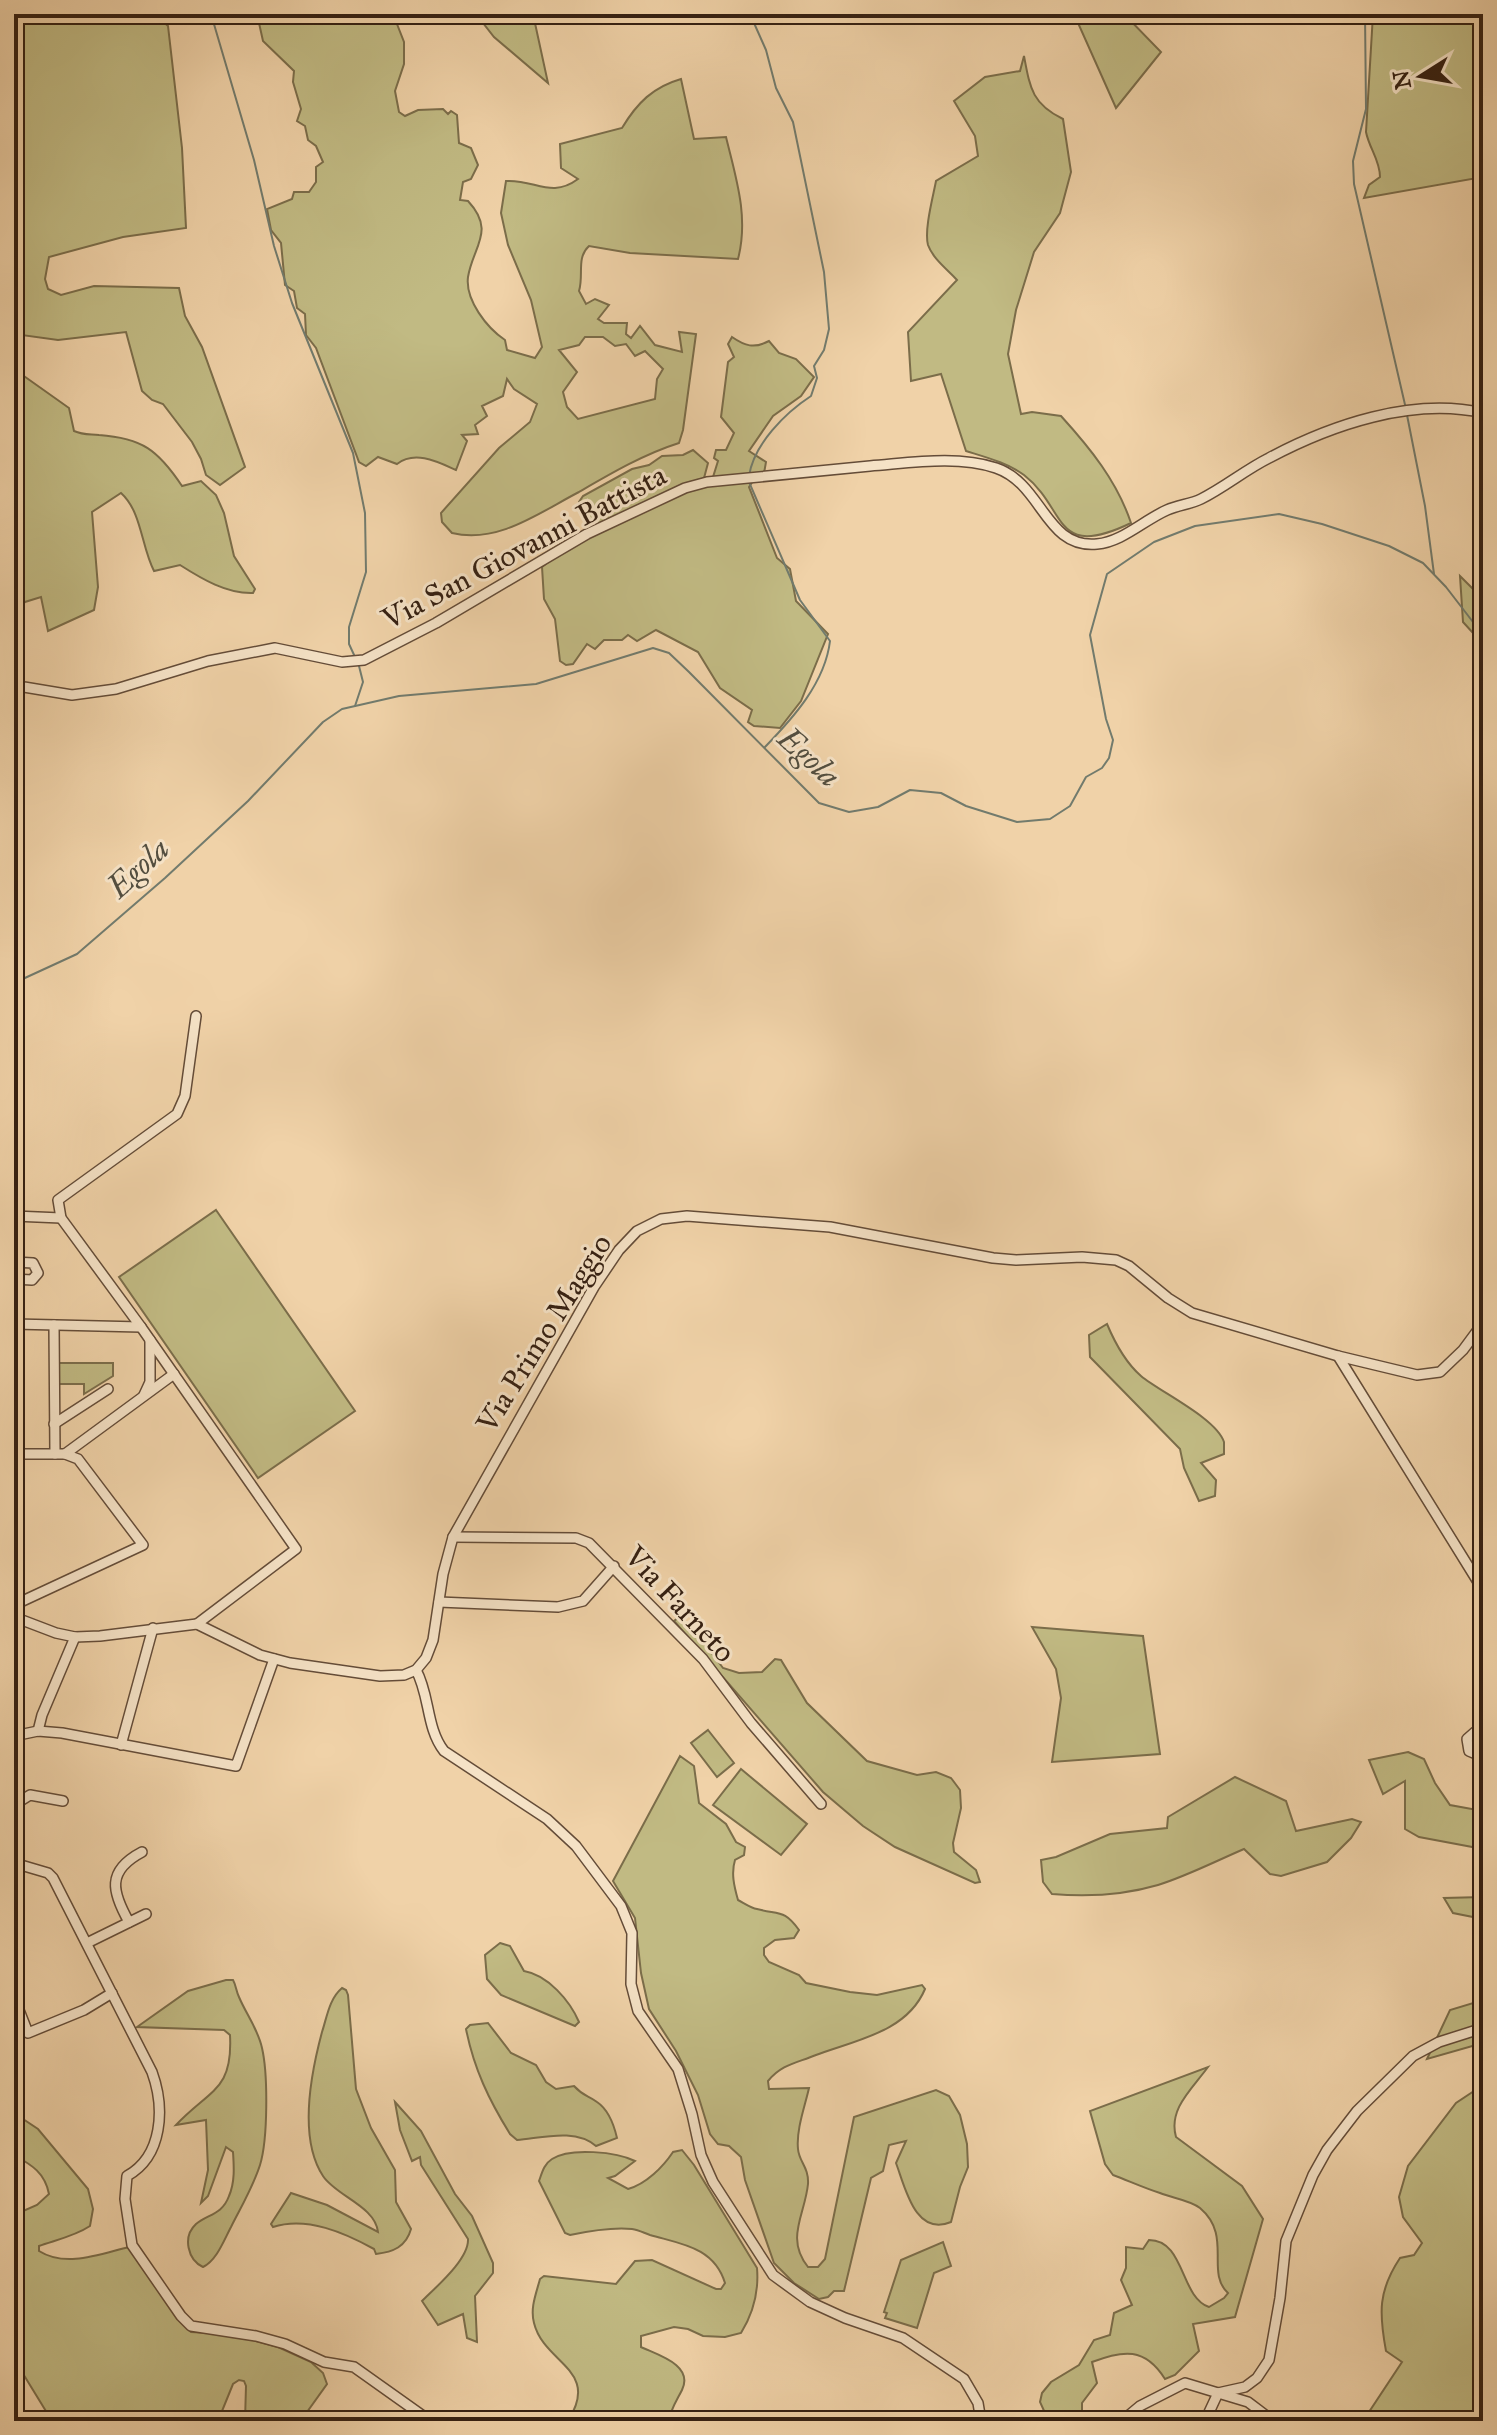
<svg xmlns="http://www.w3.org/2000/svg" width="1497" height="2435" font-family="'IM FELL Great Primer',serif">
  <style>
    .green { fill: #c1ba83; stroke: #7b6d4a; stroke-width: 2; fill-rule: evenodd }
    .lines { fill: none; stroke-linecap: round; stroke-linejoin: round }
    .stream { stroke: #727b6d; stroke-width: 2 }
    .minor-casing { stroke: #644c38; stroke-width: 12 }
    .minor { stroke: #f5e2c6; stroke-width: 9 }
    .labels { text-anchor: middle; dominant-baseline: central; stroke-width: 6; stroke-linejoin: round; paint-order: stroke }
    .street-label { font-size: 30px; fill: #352012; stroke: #f5e2c6 }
    .water-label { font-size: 32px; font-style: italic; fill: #534e3f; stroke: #f5e2c6 }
  </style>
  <rect width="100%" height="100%" fill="#f0d2a8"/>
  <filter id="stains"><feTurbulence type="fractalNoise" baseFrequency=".0025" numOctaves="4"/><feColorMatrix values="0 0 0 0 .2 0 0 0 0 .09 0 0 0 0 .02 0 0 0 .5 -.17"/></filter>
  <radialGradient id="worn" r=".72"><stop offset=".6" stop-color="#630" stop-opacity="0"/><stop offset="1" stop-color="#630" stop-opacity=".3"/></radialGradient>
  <g class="green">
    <path d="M14,14H155L168,26L182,148L186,228L123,237L49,257L45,279L48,289L61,295L94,286L179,288L185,316L202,347L245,467L220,485L206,475L201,459L192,442L163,404L152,400L142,391L126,332L58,340L14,334Z"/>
    <path d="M257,14H390L395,19L404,42V64L395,91L399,112L405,116L418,110L443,109L448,114L451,111L457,115L459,143L471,148L478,165L471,179L463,182L460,200L468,201C496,231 473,246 468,277C465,300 487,328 505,340L507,350L535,358L542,347L531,300L508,245L501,213L506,181C535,179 551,199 578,179L561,168L560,144L622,128C637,103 653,87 681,79L694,139L726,137C736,178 749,217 738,259L630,253L589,246C576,258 584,275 579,291L586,304L595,299L609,305L598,319L604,323H627L626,334L631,338L640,326L655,345L682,352L679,332L696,334L683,430L679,443C644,454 610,474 579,492C540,512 499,544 452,533L442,522L441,513L499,448L530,422L537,404L514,389L507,379L503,396L482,406L487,416L475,425L478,434L462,435L467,441L456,470C438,462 415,450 397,464L378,457L366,466L359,462L316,348L306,335L305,314L297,308L294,291L285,285L281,243L271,230L267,209L292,199L294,192H309L316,182V167L323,162L316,146L308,140L305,126L297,121L301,109L293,82L294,71L263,41ZM585,337H603L615,346L626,344L635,356L645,351L663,369L657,379L655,399L578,419L567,407L563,392L577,372L559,350L579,345Z"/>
    <path d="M476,14H533L548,83L494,37Z"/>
    <path d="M1074,14H1124L1161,52L1116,108Z"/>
    <path d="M1373,14H1483V177L1364,198L1369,185L1380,177C1380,160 1369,148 1366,132Z"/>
    <path d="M1024,56C1030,88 1032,104 1063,119L1071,172L1060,213L1034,252L1016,310L1008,354L1021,414L1032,412L1061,416C1090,448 1117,481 1131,523C1052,561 1068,509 1024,475C1008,463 985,457 966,451L941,374L911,381L908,332L957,280C948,270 933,259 928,245C924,230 933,197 936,181L978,156L975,136L954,101L985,77L1020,71Z"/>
    <path d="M732,337C745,346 754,349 769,341L779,353L796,359L814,377L801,396L773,416L749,451L766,462L763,479L753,481L749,487L777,558L790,569L796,601L828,634L801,701L780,728L754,726L748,722L752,710L720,688L698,652L656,630L637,641L628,635L622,640H604L595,649L587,644L573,664L566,665L560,661L555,619L544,599L542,567L597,524L582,516L579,502L583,496L632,469L649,465L662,456L683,455L693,450L708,463L704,478L713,477L718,461L714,458L716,450H726L734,433L721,417L728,362L734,357L728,344Z"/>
    <path d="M14,369L69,408L74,431C83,435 89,434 99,435C142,438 158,450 182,486L201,481L216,495L224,513L234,556L255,589L253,593C227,594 202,579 180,565L154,571C141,546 142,512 121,493L92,512L98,587L94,610L48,631L41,597L25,602L14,613Z"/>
    <path d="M1460,576L1483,599V644L1463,622Z"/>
    <path d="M216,1210L355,1411L258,1478L119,1277Z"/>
    <path d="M1107,1324C1115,1343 1126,1363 1141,1376C1160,1392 1216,1418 1224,1442C1224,1442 1224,1453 1224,1454L1201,1463L1216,1480L1215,1496L1199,1501L1184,1468L1180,1449L1090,1357L1089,1335Z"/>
    <path d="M58,1363H113V1376L84,1394V1384H58Z"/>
    <path d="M678,1618L696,1632L723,1668L739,1673L762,1672L775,1659L781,1660L807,1703L867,1761L917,1775L936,1772L951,1778L960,1790L961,1808L953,1843L954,1852L976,1870L980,1882L975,1883L895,1847L863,1826L823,1792L674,1621Z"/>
    <path d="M1032,1627L1143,1636L1160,1754L1052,1762L1061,1698L1056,1669Z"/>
    <path d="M708,1730L734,1763L717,1777L691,1743Z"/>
    <path d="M1408,1752L1424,1759L1435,1783L1450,1805L1483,1811V1849L1419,1837L1405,1829V1781L1383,1794L1369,1760Z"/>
    <path d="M680,1756L694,1766L699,1803L726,1824L736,1842L745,1847L744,1855L735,1860C731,1873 734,1886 738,1900C744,1903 751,1908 757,1909C779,1915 784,1909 799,1930L794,1938L775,1940L764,1948V1955L769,1962L799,1975L806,1983L850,1992L877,1995L922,1985L925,1989C907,2032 856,2040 816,2055C797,2063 782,2064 768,2081L769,2089L809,2088C805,2106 796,2130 798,2149C799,2162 809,2167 808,2184C805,2215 785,2238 808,2267H818L825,2259L854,2117L936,2090L949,2096L960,2115L967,2144L968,2167L960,2187L951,2222C915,2237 905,2187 896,2163L906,2141L889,2145L883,2171L871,2178L844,2291H834L828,2297L819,2299L794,2283L774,2263L745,2180L741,2157L729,2146L718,2144L710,2134L698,2095L676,2051L649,2009L641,1973L635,1918L613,1881Z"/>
    <path d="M741,1769L807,1824L781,1855L713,1805Z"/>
    <path d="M1235,1777L1286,1801L1296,1831L1352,1819L1361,1822L1351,1838L1327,1862L1281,1876L1270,1874L1244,1849C1216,1861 1187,1876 1158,1885C1124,1895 1087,1897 1052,1894L1043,1882L1041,1860L1056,1857L1110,1834L1167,1828L1168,1817Z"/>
    <path d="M1483,1897V1919L1453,1913L1444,1898Z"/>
    <path d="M500,1943L510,1946L524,1971C548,1975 570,2001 579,2022L575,2026L501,1995L487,1979L485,1955Z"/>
    <path d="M226,1980H233C236,1985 236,1991 239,1997C246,2014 258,2029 262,2048C268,2074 268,2139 260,2165C253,2187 241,2207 231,2227C224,2240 217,2260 203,2267C188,2260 182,2237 196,2224C208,2214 222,2215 229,2196C235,2182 234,2167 233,2152L226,2147L208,2196L201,2203L208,2170L206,2120L176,2125C210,2089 233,2091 230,2035L224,2030L137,2027L188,1991Z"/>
    <path d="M342,1988L346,1990L348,1995L356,2089L371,2128L395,2170L396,2202L411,2229C406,2247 393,2252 376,2254L374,2249C345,2233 307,2216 273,2227L271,2224L291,2193L327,2205L378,2232C375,2206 336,2196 323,2176C298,2138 311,2073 322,2032C327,2017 329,1999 342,1988Z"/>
    <path d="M1483,2000V2043L1427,2059L1450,2010Z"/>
    <path d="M488,2023L511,2053L536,2065L546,2082L556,2089L574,2086C584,2097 588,2095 597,2102C609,2110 614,2125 617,2138L596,2146C575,2128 542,2138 517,2140L510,2134C489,2100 474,2069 466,2029L470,2025Z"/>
    <path d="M1208,2067C1192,2089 1168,2109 1176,2137L1242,2186L1263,2219L1235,2317L1193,2324L1199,2351L1175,2375L1165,2379C1145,2347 1123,2350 1092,2362L1097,2383L1082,2403V2421H1059L1045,2413L1040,2402L1042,2393L1051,2382L1079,2365L1094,2340L1110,2335L1114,2313L1132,2305L1121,2280L1126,2268V2247L1143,2249L1149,2240C1185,2240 1180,2297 1209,2307L1224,2298L1228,2293C1205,2272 1233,2236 1200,2208C1190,2200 1172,2198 1160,2193C1144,2188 1129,2181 1113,2175L1105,2164L1090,2111Z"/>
    <path d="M1483,2085V2421H1371L1369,2412L1402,2362L1386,2351C1379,2313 1378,2291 1400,2258L1414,2255L1422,2243L1403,2217L1399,2197L1408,2166L1456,2103Z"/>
    <path d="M395,2102L421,2131L455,2194L472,2216L493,2263V2273L475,2296L477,2342L467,2338L463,2314L438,2325L422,2301C436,2287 469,2259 468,2239L421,2165L420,2157L412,2161L400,2130Z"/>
    <path d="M17,2115L38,2129L88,2189L93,2209L90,2226C75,2236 56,2240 39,2246V2251C66,2268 100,2254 129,2247L180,2321L191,2332L230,2334L278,2347L311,2362L323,2373L327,2384L302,2419L245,2421L246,2386L244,2381L239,2380L233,2384L218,2421H52L14,2359V2215L37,2205L49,2194C45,2173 32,2165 14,2155V2116Z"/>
    <path d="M682,2150L694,2165L757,2268C759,2292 754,2312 741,2333L725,2337L703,2336L688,2329L674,2327L641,2336V2347C658,2355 694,2365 682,2390C677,2400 670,2410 669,2421H568C601,2369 544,2364 534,2323C530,2308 536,2294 540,2279L544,2276L616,2284L635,2261L652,2260L716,2289H721L725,2283C714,2247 681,2244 650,2235C644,2233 639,2230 632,2229C612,2227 589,2231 570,2235L565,2233L539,2181C542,2173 544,2164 552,2159C570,2147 617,2152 635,2161L615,2176L608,2178L628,2189C646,2184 663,2167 673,2152Z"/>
    <path d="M943,2242L951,2266L934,2273L917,2328L885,2318L887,2313L884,2312L901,2260Z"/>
  </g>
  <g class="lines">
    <g class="stream">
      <path d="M211,14L254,160L274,246L292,303L353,453L365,513L366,572L349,627V644L355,657"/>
      <path d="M1365,14L1366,109L1353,161L1354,184L1406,409"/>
      <path d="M1407,415L1425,506L1434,574"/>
      <path d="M749,476C754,444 785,413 811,396L817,378L814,366L824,350L829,329L824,272L793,122L776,88L766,50L750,14"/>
      <path d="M749,482L800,600L830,641C825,683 793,718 765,747"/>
      <path d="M355,706L363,682L359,666"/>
      <path d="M14,983L77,954L165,878L248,801L323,722L342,709L399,696L536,684L653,648L669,653L689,672L819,803L849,812L878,807L910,790L941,793L966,806L1017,822L1050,819L1070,806L1086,777L1102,768L1109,758L1113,740L1106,719L1090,635L1107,574L1154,542L1195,526L1279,514L1322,524L1389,546L1423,563L1446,587L1483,635"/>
    </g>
    <defs>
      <g id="minor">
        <path d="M14,682L24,687L72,695L116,689L208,661L275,648L342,662L364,660L436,623L587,534L685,488L707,482C762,477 816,471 870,466C910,463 957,455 996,468C1043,484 1045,549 1097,544C1122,542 1144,520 1167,510C1178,505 1191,504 1201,499C1225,487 1245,470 1269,458C1331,425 1412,397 1483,413"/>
        <path d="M196,1016L185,1096L177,1114L58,1200L61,1218L141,1327L296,1549L197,1624"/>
        <path d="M14,1216L61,1218"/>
        <path d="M14,1262L33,1263L38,1273L32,1280L14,1279"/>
        <path d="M14,1324L141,1327"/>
        <path d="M54,1325L55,1454"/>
        <path d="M1338,1356L1483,1590"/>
        <path d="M144,1395L150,1382V1340"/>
        <path d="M54,1424L108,1389"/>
        <path d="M14,1454H65L78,1459L143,1545L14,1605"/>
        <path d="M65,1454L174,1374"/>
        <path d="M453,1537L576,1538L589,1543L703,1659L751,1723L821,1804"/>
        <path d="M439,1602L558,1607L583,1601L614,1566"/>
        <path d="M14,1617L56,1633L75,1637L100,1636L197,1624L260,1655L290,1663L380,1676L404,1675L416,1670L426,1658L433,1640L443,1574L453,1537L594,1287L619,1250L637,1231L661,1219L687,1216L830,1227L993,1258L1016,1260L1082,1257L1116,1260L1129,1266L1168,1298L1192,1313L1338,1356L1417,1375L1440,1372L1463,1350L1483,1323"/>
        <path d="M416,1670C430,1695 426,1728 444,1751L547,1819L576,1846L621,1906L632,1933L631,1984L638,2011L678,2069L692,2114L701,2155L713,2182L773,2275L810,2302L845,2318L903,2338L964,2379L978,2403L981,2421"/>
        <path d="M1483,1730L1475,1732L1467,1739L1469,1751L1483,1757"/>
        <path d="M38,1731L42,1715L75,1637"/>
        <path d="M14,1736L38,1731L62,1733L236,1766L274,1659"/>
        <path d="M121,1745L153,1628"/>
        <path d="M14,1805L30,1795L63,1801"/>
        <path d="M14,1863L48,1873L53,1878L152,2072C165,2108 163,2156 127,2176L125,2199L132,2245L181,2316L191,2326L256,2336L285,2344L324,2362L354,2367L430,2421"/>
        <path d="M129,1922C112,1892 106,1871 142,1852"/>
        <path d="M87,1943L146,1914"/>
        <path d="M15,2000L28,2033L84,2010L112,1993"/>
        <path d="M1218,2393L1245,2387L1257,2378L1269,2360L1280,2298L1286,2241L1313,2175L1327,2150L1357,2111L1413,2056L1439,2042L1483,2028"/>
        <path d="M1122,2421L1140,2406L1185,2383L1248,2402L1273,2421"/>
        <path d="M1205,2421L1218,2393"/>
      </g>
    </defs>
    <use href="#minor" class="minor-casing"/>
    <use href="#minor" class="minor"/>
  </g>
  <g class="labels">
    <g class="street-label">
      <text transform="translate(524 547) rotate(-28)">Via San Giovanni Battista</text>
      <text transform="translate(544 1333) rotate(-58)">Via Primo Maggio</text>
      <text transform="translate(680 1604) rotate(47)">Via Farneto</text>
    </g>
    <g class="water-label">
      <text transform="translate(809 757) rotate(42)">Egola</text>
      <text transform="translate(138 868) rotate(-43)">Egola</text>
    </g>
  </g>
  <rect width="1497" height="2435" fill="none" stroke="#f0d2a8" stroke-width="48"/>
  <rect x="16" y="16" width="1465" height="2403" fill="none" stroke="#352012" stroke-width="4"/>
  <rect x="24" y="24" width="1449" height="2387" fill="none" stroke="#352012" stroke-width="2"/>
  <g transform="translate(1421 76) rotate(259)" stroke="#f5e2c6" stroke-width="6" paint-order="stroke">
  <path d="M0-6L14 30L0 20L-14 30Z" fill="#352012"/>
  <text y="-12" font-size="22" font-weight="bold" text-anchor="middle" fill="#352012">N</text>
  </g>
  <rect width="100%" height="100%" filter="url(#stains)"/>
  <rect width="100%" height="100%" fill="url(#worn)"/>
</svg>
